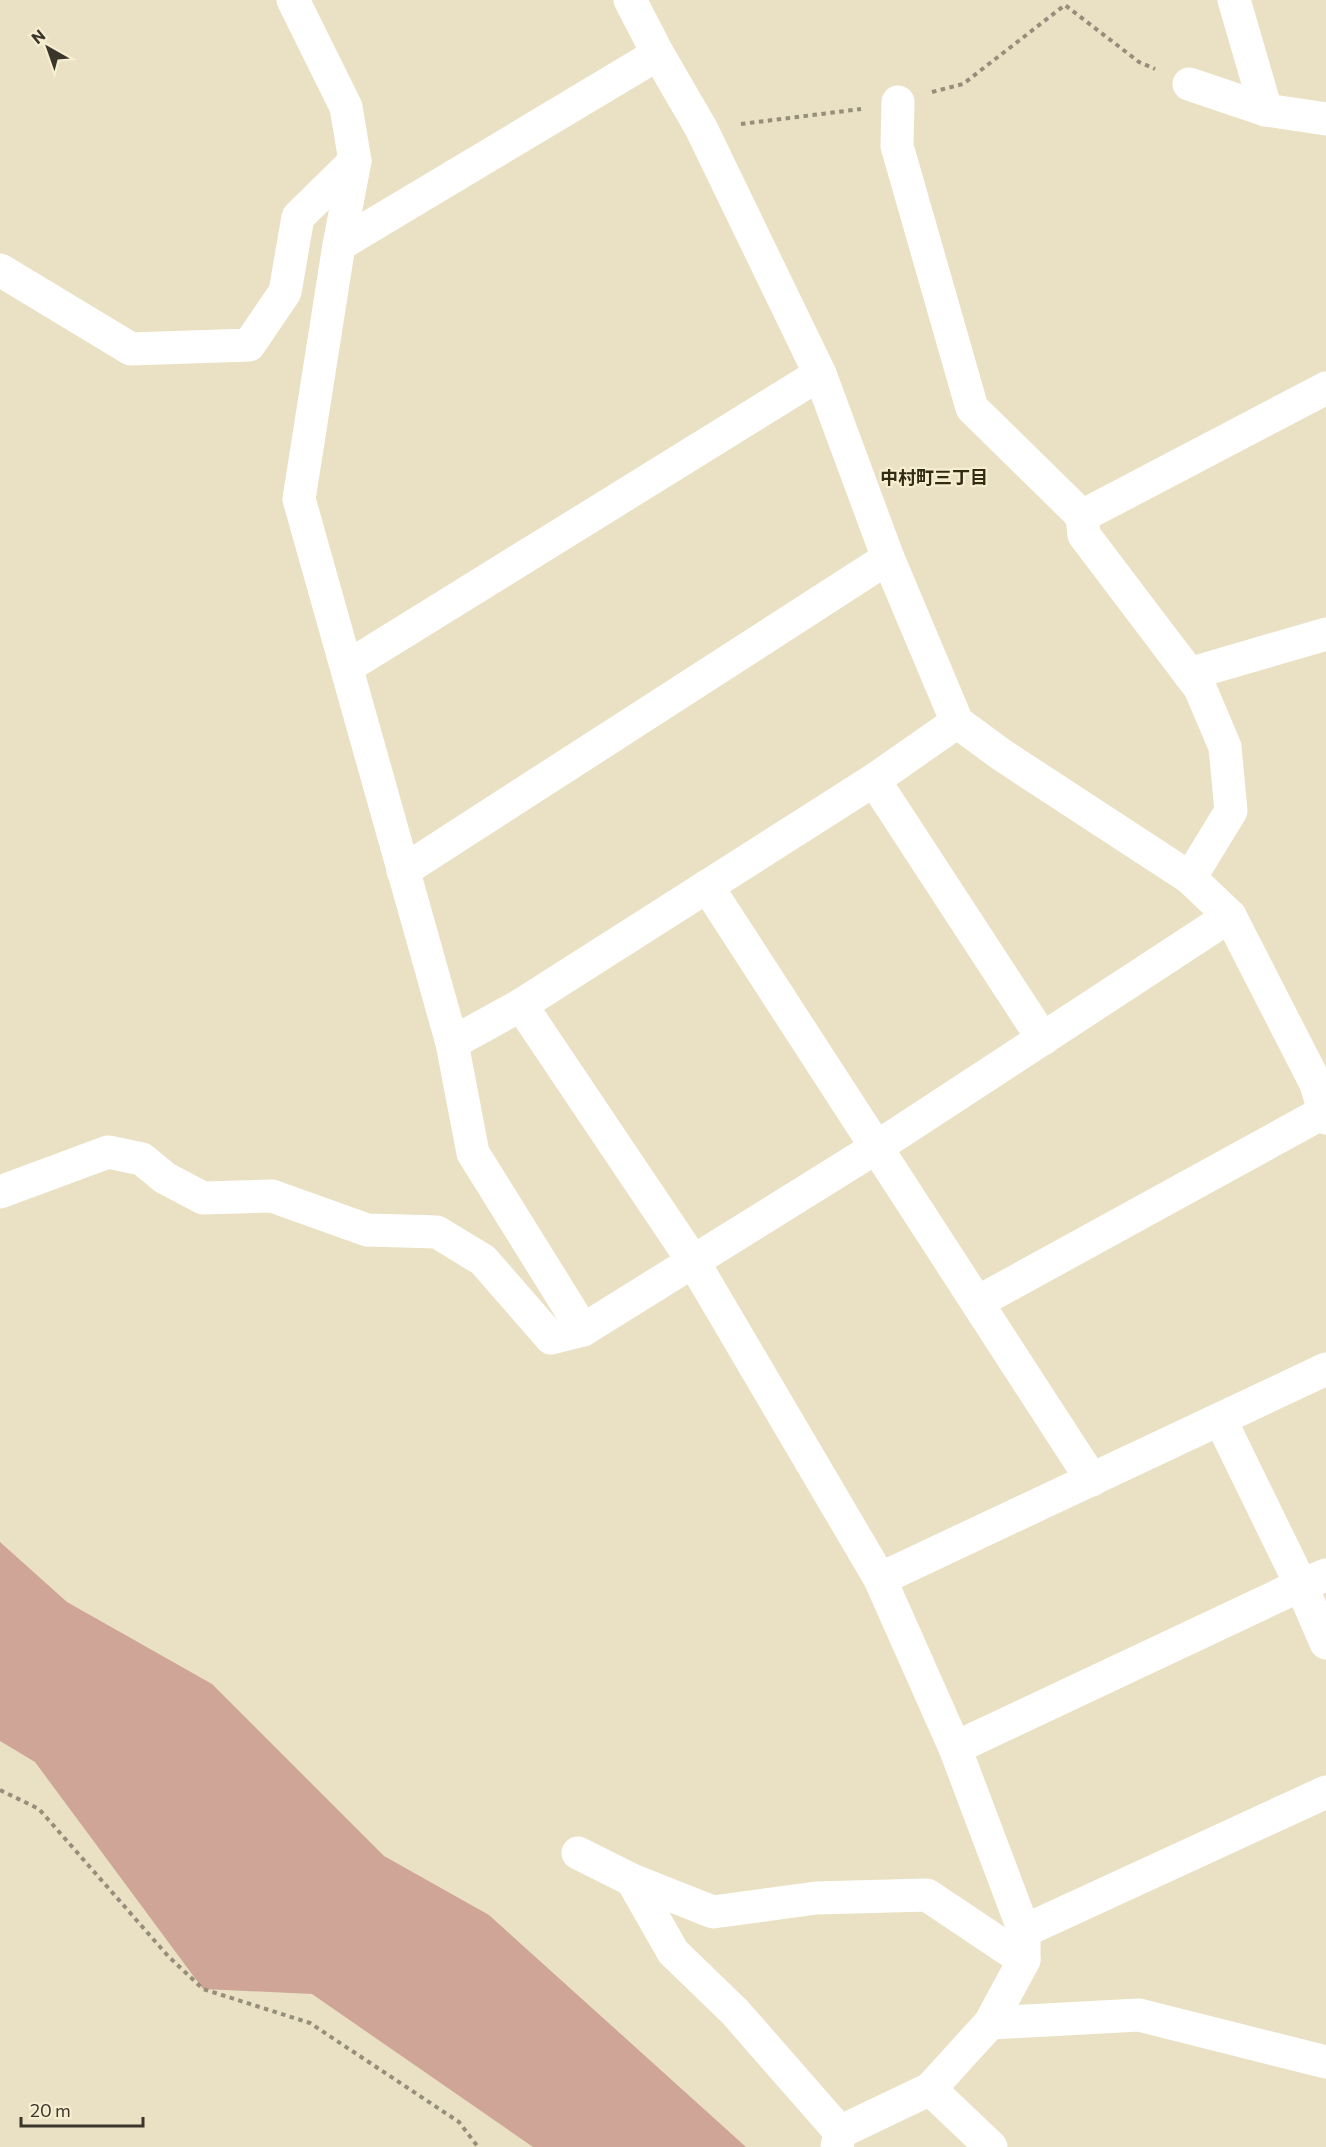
<svg xmlns="http://www.w3.org/2000/svg" width="1326" height="2147" font-family="Commissioner,'Noto Sans JP',sans-serif">
  <style>
    .green { fill: #cfa598 }
    .lines { fill: none; stroke-linecap: round; stroke-linejoin: round }
    .path { stroke: #958e7a; stroke-width: 4; stroke-dasharray: 4.5 4.5; stroke-linecap: butt }
    .minor { stroke: #fff; stroke-width: 33 }
    .labels { text-anchor: middle; dominant-baseline: central; stroke-width: 4.5; stroke-linejoin: round; paint-order: stroke }
    .neighbourhood-label { font-size: 18px; font-weight: bold; fill: #322b14; stroke: #f7eed1 }
  </style>
  <rect width="100%" height="100%" fill="#eae1c4"/>
  <path class="green" d="M0,1542L67,1602L212,1684L384,1856L489,1915L746,2147H533L312,1994L203,1989L35,1762L0,1741Z"/>
  <g class="lines">
    <g class="path">
      <path d="M932,92L963,84L1065,5L1139,62L1155,69"/>
      <path d="M741,124L861,109"/>
      <path d="M0,1790L39,1809L168,1956L203,1989L310,2023L459,2122L478,2147"/>
    </g>
    <g class="minor">
      <path d="M293,0L346,107L355,161L339,245L299,499L452,1043L473,1153L583,1330L877,1147L1230,916"/>
      <path d="M630,0L658,54L701,128L820,374L888,558L957,722L1002,755L1190,878L1230,916L1316,1084L1326,1118"/>
      <path d="M1189,84L1266,110L1234,0"/>
      <path d="M898,102L897,146L972,408L1082,516"/>
      <path d="M1266,110L1326,119"/>
      <path d="M339,245L658,54"/>
      <path d="M0,270L131,349L249,345L285,292L298,217L355,161"/>
      <path d="M347,667L820,374"/>
      <path d="M1189,674L1326,634"/>
      <path d="M874,780L1043,1039"/>
      <path d="M403,871L888,558"/>
      <path d="M1190,878L1231,811L1225,747L1200,688L1084,535L1082,516L1326,388"/>
      <path d="M707,886L1092,1480"/>
      <path d="M521,1005L693,1261L880,1579L955,1748L1024,1931V1960L990,2023L930,2089L840,2132L837,2147"/>
      <path d="M452,1043L521,1005L874,780L957,722"/>
      <path d="M0,1192L108,1152L142,1159L165,1178L203,1198L272,1196L367,1230L437,1232L483,1260L551,1338L583,1330"/>
      <path d="M978,1302L1324,1112"/>
      <path d="M1220,1419L1301,1585L1326,1643"/>
      <path d="M880,1579L1326,1369"/>
      <path d="M955,1748L1301,1585L1326,1575"/>
      <path d="M578,1853L632,1880L713,1912L816,1898L927,1895L1024,1960"/>
      <path d="M632,1880L673,1952L735,2012L840,2132"/>
      <path d="M1024,1931L1326,1792"/>
      <path d="M990,2023L1139,2015L1326,2062"/>
      <path d="M930,2089L991,2147"/>
    </g>
  </g>
  <g class="labels">
    <g class="neighbourhood-label">
      <text x="934" y="477">中村町三丁目</text>
    </g>
  </g>
  <g transform="translate(48 48) rotate(320)" stroke="#f7eed1" stroke-width="4.5" paint-order="stroke">
  <path d="M0-4.5L10 22L0 15L-10 22Z" fill="#3a362b"/>
  <text y="-9" font-size="16" font-weight="bold" text-anchor="middle" fill="#3a362b">N</text>
  </g>
  <path d="M21 2117v9h122v-9" fill="none" stroke="#3a362b" stroke-width="3"/>
  <text x="30" y="2117" font-size="18" fill="#3a362b" stroke="#f7eed1" stroke-width="4.5" paint-order="stroke">20 m</text>
</svg>
